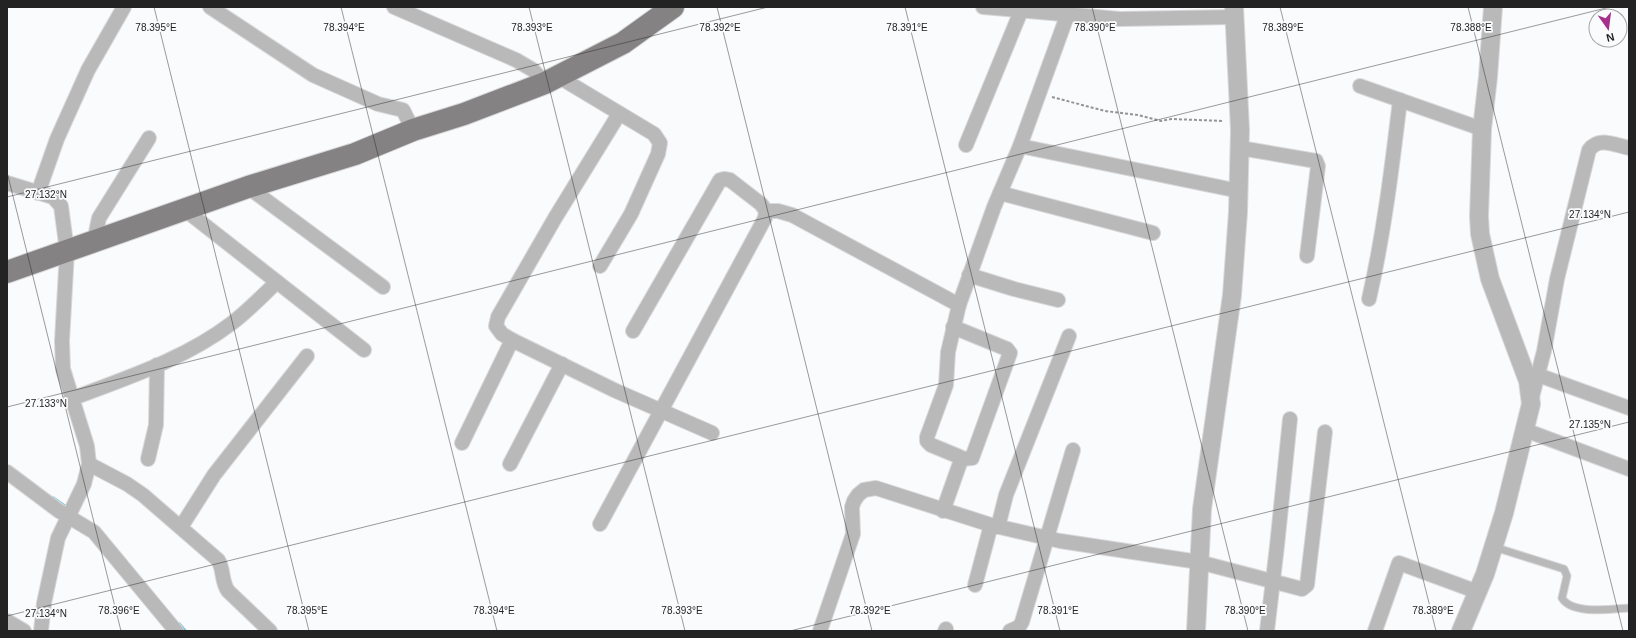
<svg xmlns="http://www.w3.org/2000/svg" width="1636" height="638" font-family="Helvetica,sans-serif">
  <style>
    .lines { fill: none; stroke-linecap: round; stroke-linejoin: round }
    .stream { stroke: #77c5e6; stroke-width: 3.5 }
    .service-casing { stroke: #d8d8da; stroke-width: 9 }
    .minor-casing { stroke: #d8d8da; stroke-width: 16 }
    .tertiary-casing { stroke: #d8d8da; stroke-width: 20 }
    .primary-casing { stroke: #d8d8da; stroke-width: 24 }
    .path { stroke: #939495; stroke-width: 2; stroke-dasharray: 3 2; stroke-linecap: butt }
    .service { stroke: #bab9b9; stroke-width: 7 }
    .minor { stroke: #bab9b9; stroke-width: 14 }
    .tertiary { stroke: #bab9b9; stroke-width: 18 }
    .primary { stroke: #858283; stroke-width: 22 }
    .ticks { fill: none; stroke: #232324; stroke-width: 1; stroke-opacity: 0.45 }
    .ticks-label { font-size: 10px; text-anchor: middle; fill: #232324; stroke: #fafbfd; stroke-width: 3.5; stroke-linejoin: round; paint-order: stroke }
  </style>
  <rect width="100%" height="100%" fill="#fafbfd"/>
  <g class="lines">
    <g class="stream">
      <path d="M53,498L67,508"/>
      <path d="M179,624L185,631"/>
    </g>
    <defs>
      <path id="service" d="M1494,547L1564,569L1567,576L1562,598C1572,615 1612,609 1629,608"/>
      <g id="minor">
        <path d="M210,7L313,75L378,104L403,110L413,130"/>
        <path d="M394,7L516,60L533,70L545,83"/>
        <path d="M983,7L1120,19L1234,17"/>
        <path d="M559,77L654,134L660,143L658,154L631,214L600,266"/>
        <path d="M1360,86L1482,129"/>
        <path d="M619,114L555,218L498,317L496,326L502,334L512,340L614,390L712,433"/>
        <path d="M966,145L1021,11"/>
        <path d="M1020,146L1239,191"/>
        <path d="M1240,148L1316,161L1318,166L1307,256"/>
        <path d="M7,183L53,197L61,206L67,251L62,341L63,369L87,446L89,464L84,484L58,538L44,603L41,631"/>
        <path d="M248,187L383,287"/>
        <path d="M38,193L57,139L88,70L124,7"/>
        <path d="M1000,193L1153,233"/>
        <path d="M184,209L364,350"/>
        <path d="M766,211H778L792,215L959,305"/>
        <path d="M94,242L99,218L149,138"/>
        <path d="M969,275L1014,289L1058,300"/>
        <path d="M1369,299C1384,233 1392,167 1400,100"/>
        <path d="M953,327L1007,349L1010,353L972,458L961,459"/>
        <path d="M1538,375L1629,408"/>
        <path d="M1532,397L1544,351L1557,279L1589,150C1599,136 1615,145 1629,148"/>
        <path d="M71,399C126,378 185,359 232,323C248,311 262,296 277,282"/>
        <path d="M1525,430L1629,469"/>
        <path d="M462,443L512,340"/>
        <path d="M148,459L156,425L157,365"/>
        <path d="M89,464L127,484L143,495L218,560C224,569 221,581 228,591L270,631"/>
        <path d="M510,464L562,364"/>
        <path d="M7,472L59,511L94,532L176,631"/>
        <path d="M943,511L961,460L960,457L931,445L927,441V437L946,385L948,352L959,305L994,207L1020,146L1067,16"/>
        <path d="M600,524L765,218L766,211L761,204L730,180L724,179L720,180L633,331"/>
        <path d="M181,527L214,475L307,356"/>
        <path d="M998,527L1006,495L1069,336"/>
        <path d="M975,585L991,525"/>
        <path d="M7,621L24,631"/>
        <path d="M820,631L853,534L852,507L854,501L858,495L864,490L876,488L991,525L1060,541L1199,562L1302,589L1307,585L1325,432"/>
        <path d="M945,631L946,629"/>
        <path d="M1010,631L1019,627L1022,622L1073,450"/>
        <path d="M1267,631L1277,546L1290,419"/>
        <path d="M1375,631L1399,563L1478,592"/>
      </g>
      <g id="tertiary">
        <path d="M1196,631L1202,509L1232,295L1238,212L1240,130L1234,7"/>
        <path d="M1461,631L1485,574L1504,513L1531,404L1528,381L1490,279L1480,234L1479,216L1482,129L1488,77L1493,7"/>
      </g>
      <path id="primary" d="M7,272L248,187L355,154L413,130L464,114L545,83L623,43L673,7"/>
    </defs>
    <use href="#service" class="service-casing"/>
    <use href="#minor" class="minor-casing"/>
    <use href="#tertiary" class="tertiary-casing"/>
    <use href="#primary" class="primary-casing"/>
    <path class="path" d="M1052,97L1105,111L1138,115L1161,121L1171,119L1224,121"/>
    <use href="#service" class="service"/>
    <use href="#minor" class="minor"/>
    <use href="#tertiary" class="tertiary"/>
    <use href="#primary" class="primary"/>
  </g>
  <path class="ticks" d="M154,7L309,631M341,7L497,631M529,7L685,631M717,7L872,631M905,7L1060,631M1092,7L1248,631M1280,7L1436,631M1468,7L1623,631M7,172L121,631M7,197L768,7M7,407L1610,7M7,616L1629,212M790,631L1629,422"/>
  <g class="ticks-label">
    <text x="156" y="31">78.395°E</text>
    <text x="344" y="31">78.394°E</text>
    <text x="532" y="31">78.393°E</text>
    <text x="720" y="31">78.392°E</text>
    <text x="907" y="31">78.391°E</text>
    <text x="1095" y="31">78.390°E</text>
    <text x="1283" y="31">78.389°E</text>
    <text x="1471" y="31">78.388°E</text>
    <text x="46" y="198">27.132°N</text>
    <text x="1590" y="218">27.134°N</text>
    <text x="46" y="407">27.133°N</text>
    <text x="1590" y="428">27.135°N</text>
    <text x="119" y="614">78.396°E</text>
    <text x="307" y="614">78.395°E</text>
    <text x="494" y="614">78.394°E</text>
    <text x="682" y="614">78.393°E</text>
    <text x="870" y="614">78.392°E</text>
    <text x="1058" y="614">78.391°E</text>
    <text x="1245" y="614">78.390°E</text>
    <text x="1433" y="614">78.389°E</text>
    <text x="46" y="617">27.134°N</text>
  </g>
  <rect width="1636" height="638" fill="none" stroke="#232324" stroke-width="16"/>
  <g transform="translate(1608 28) rotate(166)"><circle r="19" fill="#fafbfd" stroke="#a4a5a6"/>
  <path d="M0-3L7 15L0 10L-7 15Z" fill="#a6318b"/>
  <text y="-6" font-size="11" font-weight="bold" text-anchor="middle" fill="#232324">N</text>
  </g>
</svg>
